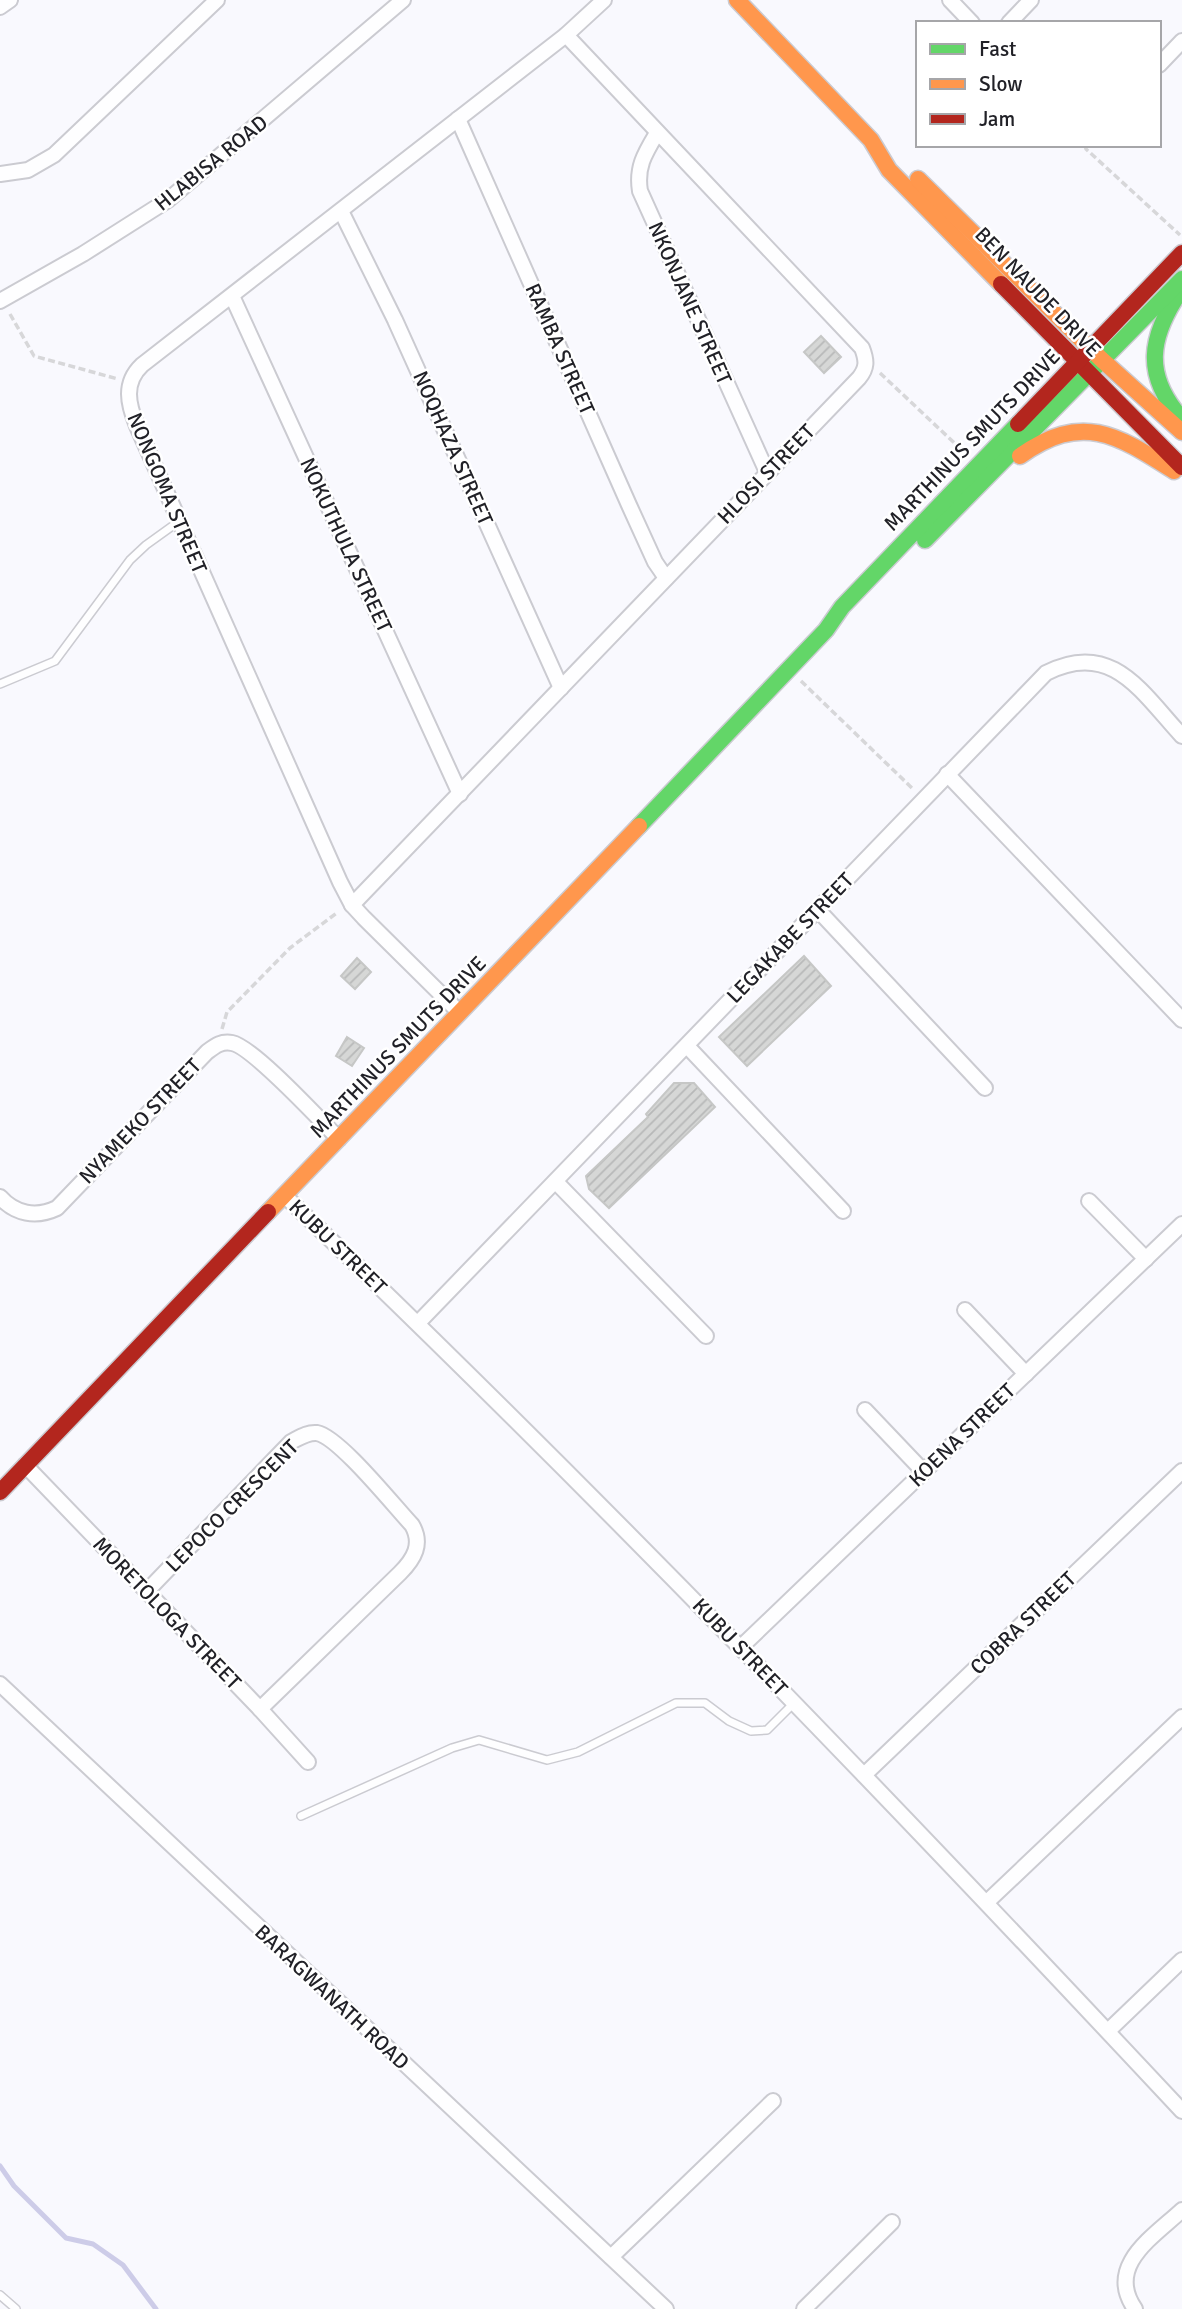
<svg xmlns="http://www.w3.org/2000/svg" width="1182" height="2309" font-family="Signika,sans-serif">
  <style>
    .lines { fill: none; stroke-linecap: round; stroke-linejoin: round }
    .stream { stroke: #cdcce8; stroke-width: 5 }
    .building { fill: url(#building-hatch); stroke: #c6c7c6; stroke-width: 2 }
    .lane-casing { stroke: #cbcbd1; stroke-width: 10 }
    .street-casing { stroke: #cbcbd1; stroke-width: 18 }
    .fast-casing { stroke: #cbcbd1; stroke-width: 19 }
    .slow-casing { stroke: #cbcbd1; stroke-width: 19 }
    .jam-casing { stroke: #cbcbd1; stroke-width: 19 }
    .path { stroke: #d7d7d9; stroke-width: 3.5; stroke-dasharray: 7 3.5; stroke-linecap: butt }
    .lane { stroke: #fefeff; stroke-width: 7 }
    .street { stroke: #fefeff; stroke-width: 14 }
    .fast { stroke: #63d668; stroke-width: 16 }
    .slow { stroke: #ff974d; stroke-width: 16 }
    .jam { stroke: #b3261e; stroke-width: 16 }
    .labels { text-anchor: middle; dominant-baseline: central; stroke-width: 5; stroke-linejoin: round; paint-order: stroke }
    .street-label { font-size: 21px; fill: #212127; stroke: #fff }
  </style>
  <defs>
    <pattern id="building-hatch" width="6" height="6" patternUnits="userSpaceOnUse" patternTransform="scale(1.75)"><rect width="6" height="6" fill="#d6d7d6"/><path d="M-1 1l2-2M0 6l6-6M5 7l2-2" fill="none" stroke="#b7b8b8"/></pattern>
  </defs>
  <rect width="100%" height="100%" fill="#f9f9fe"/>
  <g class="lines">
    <path class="stream" d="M0,2166L14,2186L66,2238L93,2244L123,2265L156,2309"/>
  </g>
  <g class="building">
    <path d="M821,336L841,357L824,373L804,352Z"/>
    <path d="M804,956L831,986L747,1066L719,1037Z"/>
    <path d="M357,958L371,972L355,989L341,976Z"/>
    <path d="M347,1037L364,1048L352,1066L336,1056Z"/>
    <path d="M674,1083H694L715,1107L609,1208L589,1189L586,1176L648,1117L646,1114Z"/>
  </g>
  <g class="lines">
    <defs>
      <g id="lane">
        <path d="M0,684L55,661L130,560L146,545L178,522"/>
        <path d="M301,1816L452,1748L479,1740L547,1760L578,1752L676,1703H705L729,1721L751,1731L767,1730L794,1703"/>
        <path d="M0,2295L16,2309"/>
      </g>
      <g id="street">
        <path d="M950,0L972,23"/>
        <path d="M0,7L10,0"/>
        <path d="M1009,23L1031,0"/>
        <path d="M1159,65L1182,41"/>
        <path d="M458,119L629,505L655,562L666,578"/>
        <path d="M657,133C645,153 636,167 640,191L767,472"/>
        <path d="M0,174L28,170L54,155L217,0"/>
        <path d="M341,211L395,320L561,688"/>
        <path d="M232,296L460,794"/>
        <path d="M0,301L83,254L168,200L403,0"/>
        <path d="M947,774L1182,1020"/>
        <path d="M352,905L859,378C867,368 867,361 862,348L566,35"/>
        <path d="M817,909L985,1088"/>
        <path d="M459,1012L364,918L352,905L340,882L137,426C128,404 123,383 142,365L566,35L604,0"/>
        <path d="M687,1046L843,1211"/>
        <path d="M556,1182L706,1336"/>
        <path d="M285,1196C594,1491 890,1799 1182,2111"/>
        <path d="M0,1197C15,1214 36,1218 57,1208L207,1052C215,1046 221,1041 232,1043C253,1047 320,1120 339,1139"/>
        <path d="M1089,1201L1146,1259"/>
        <path d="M965,1310L1026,1374"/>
        <path d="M418,1323L1046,673C1112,639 1142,693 1182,736"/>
        <path d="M865,1410L924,1472"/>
        <path d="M25,1465L260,1709L308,1762"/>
        <path d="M147,1591L291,1442C299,1438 307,1432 317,1433C339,1437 394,1506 412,1525C423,1544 414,1559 400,1573L260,1709"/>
        <path d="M741,1647L1182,1224"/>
        <path d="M0,1684L666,2309"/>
        <path d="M864,1775L1182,1471"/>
        <path d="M987,1902L1182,1717"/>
        <path d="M1108,2031L1182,1960"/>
        <path d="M611,2257L773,2101"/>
        <path d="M804,2309L892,2222"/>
        <path d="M1135,2309C1105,2266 1153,2237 1182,2210"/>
      </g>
      <g id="fast">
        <path d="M1181,290C1149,337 1143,375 1182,419"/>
        <path d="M925,540L1182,279"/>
        <path d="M639,826L826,630L842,607L1018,424"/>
      </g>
      <g id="slow">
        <path d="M737,0L871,140L889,170L1001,284"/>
        <path d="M918,179L1101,359L1182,432"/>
        <path d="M1020,456C1082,412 1116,434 1174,471"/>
        <path d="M268,1212L639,826"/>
      </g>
      <g id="jam">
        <path d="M1001,284L1182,467"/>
        <path d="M1018,424L1182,253"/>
        <path d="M0,1492L268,1212"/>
      </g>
    </defs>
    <use href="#lane" class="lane-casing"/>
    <use href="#street" class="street-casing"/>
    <use href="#fast" class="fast-casing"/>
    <use href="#slow" class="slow-casing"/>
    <use href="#jam" class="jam-casing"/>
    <g class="path">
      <path d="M1085,145L1086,149L1180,235"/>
      <path d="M10,314L34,356L118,379"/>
      <path d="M880,373L966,454"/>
      <path d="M801,681L914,790"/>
      <path d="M222,1029L227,1012L290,948L338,912"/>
    </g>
    <use href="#lane" class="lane"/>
    <use href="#street" class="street"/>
    <use href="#fast" class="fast"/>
    <use href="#slow" class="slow"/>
    <use href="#jam" class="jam"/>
  </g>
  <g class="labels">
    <g class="street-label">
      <text transform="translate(211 163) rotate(-39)">HLABISA ROAD</text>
      <text transform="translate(1038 292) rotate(46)">BEN NAUDE DRIVE</text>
      <text transform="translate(690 303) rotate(66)">NKONJANE STREET</text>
      <text transform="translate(560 349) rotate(66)">RAMBA STREET</text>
      <text transform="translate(972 440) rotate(-46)">MARTHINUS SMUTS DRIVE</text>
      <text transform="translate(453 448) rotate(66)">NOQHAZA STREET</text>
      <text transform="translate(766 474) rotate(-46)">HLOSI STREET</text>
      <text transform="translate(167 493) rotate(67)">NONGOMA STREET</text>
      <text transform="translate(346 545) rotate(65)">NOKUTHULA STREET</text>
      <text transform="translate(790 938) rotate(-46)">LEGAKABE STREET</text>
      <text transform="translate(398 1047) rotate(-46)">MARTHINUS SMUTS DRIVE</text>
      <text transform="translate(140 1121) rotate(-46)">NYAMEKO STREET</text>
      <text transform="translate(338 1247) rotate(44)">KUBU STREET</text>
      <text transform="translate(962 1435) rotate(-44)">KOENA STREET</text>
      <text transform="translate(232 1506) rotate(-45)">LEPOCO CRESCENT</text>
      <text transform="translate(167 1613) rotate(46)">MORETOLOGA STREET</text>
      <text transform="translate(1023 1623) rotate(-44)">COBRA STREET</text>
      <text transform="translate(740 1647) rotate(46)">KUBU STREET</text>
      <text transform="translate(332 1997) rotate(43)">BARAGWANATH ROAD</text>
    </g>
  </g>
  <rect x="916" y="21" width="245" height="126" fill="#ffffff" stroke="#a6a6a9" stroke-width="2"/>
  <rect x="930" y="44" width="35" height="10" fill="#63d668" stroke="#a6a6a9" stroke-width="2"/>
  <text x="979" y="56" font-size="21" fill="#212127">Fast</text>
  <rect x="930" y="79" width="35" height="10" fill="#ff974d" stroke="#a6a6a9" stroke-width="2"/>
  <text x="979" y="91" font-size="21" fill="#212127">Slow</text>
  <rect x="930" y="114" width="35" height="10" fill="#b3261e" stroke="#a6a6a9" stroke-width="2"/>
  <text x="979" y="126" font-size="21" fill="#212127">Jam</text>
</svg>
